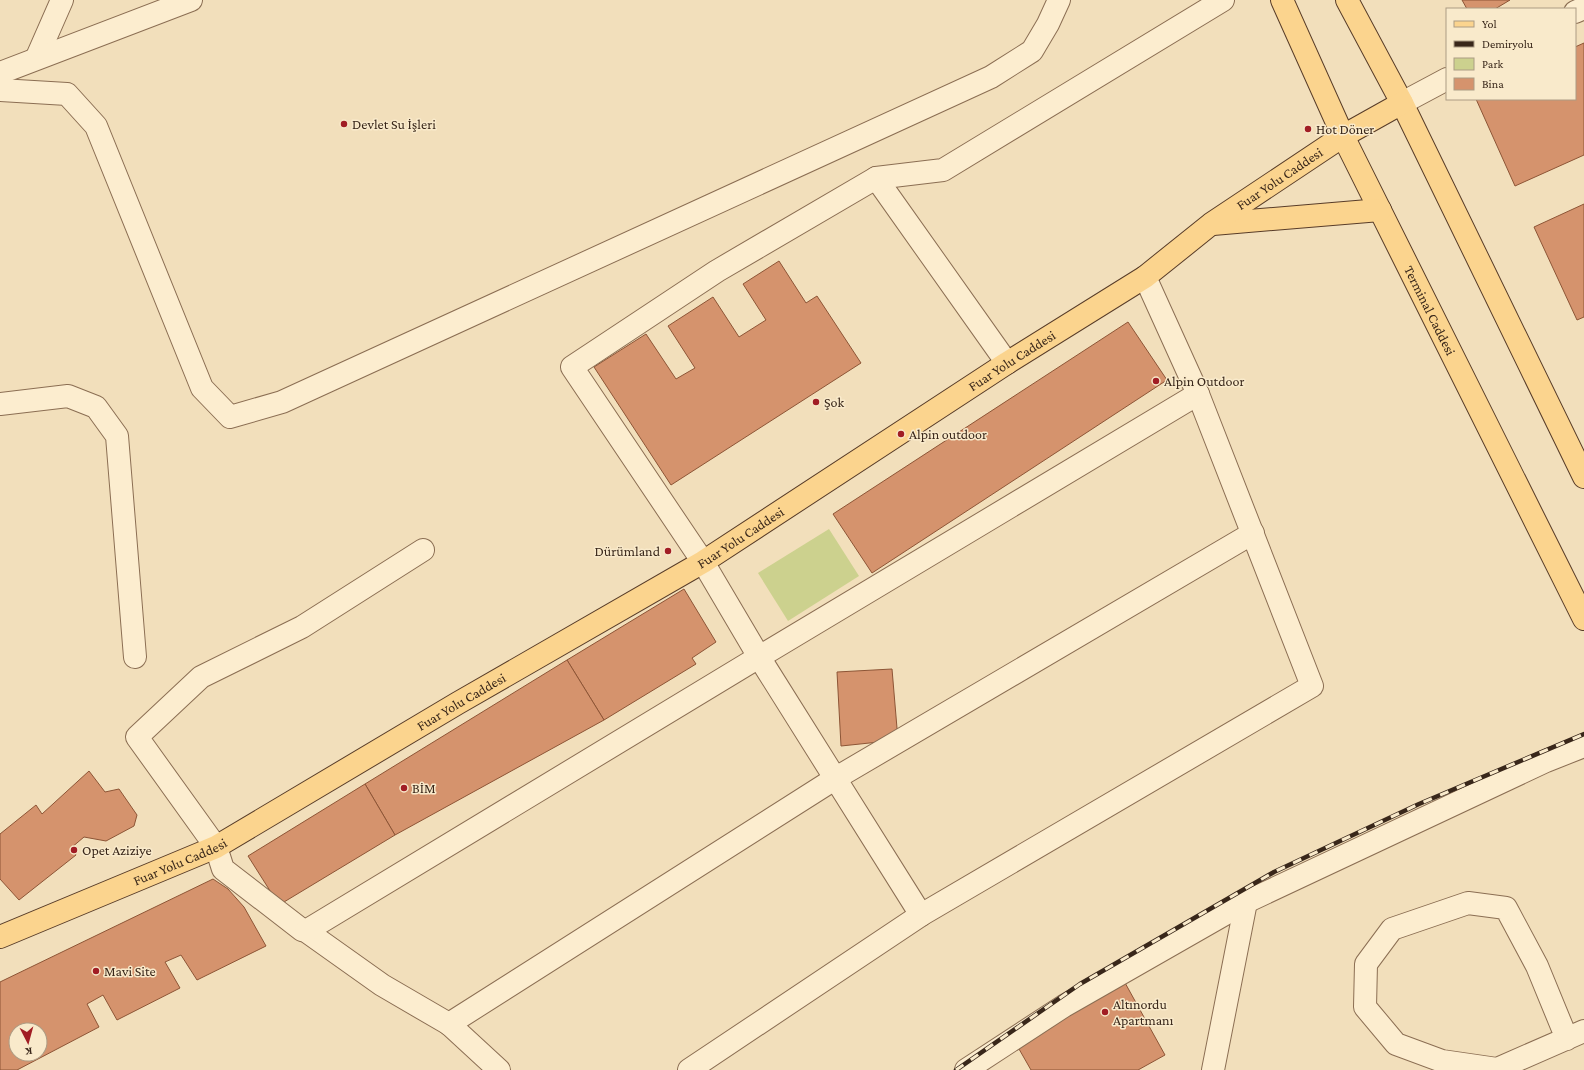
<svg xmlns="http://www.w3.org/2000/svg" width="1584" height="1070" font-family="'Crimson Pro',serif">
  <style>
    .green { fill: #ccd18e }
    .building { fill: #d5936d; stroke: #8d5536; fill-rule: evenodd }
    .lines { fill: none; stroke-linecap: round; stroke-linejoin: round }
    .minor-casing { stroke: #8b6e53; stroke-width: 24 }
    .major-casing { stroke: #583c28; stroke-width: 24 }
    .minor { stroke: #fcedcf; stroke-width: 22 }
    .major { stroke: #fbd48e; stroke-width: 22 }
    .rail-casing { stroke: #39271a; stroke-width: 4.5 }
    .rail { stroke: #f9eacb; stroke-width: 3; stroke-dasharray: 9; stroke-linecap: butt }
    .poi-dot { fill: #a11d24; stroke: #f9eacb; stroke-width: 1.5 }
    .labels { text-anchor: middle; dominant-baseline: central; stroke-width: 3; stroke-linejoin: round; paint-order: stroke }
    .poi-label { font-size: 14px; fill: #39271a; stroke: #f9eacb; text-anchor: start }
    .street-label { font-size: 14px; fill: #39271a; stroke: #f9eacb }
  </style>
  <rect width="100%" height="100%" fill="#f2dfbb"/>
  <path class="green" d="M829,529L859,576L788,621L758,573Z"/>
  <g class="building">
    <path d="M1462,0H1510L1495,9H1467Z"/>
    <path d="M1584,43V155L1515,186L1476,99H1575V47Z"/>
    <path d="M1584,204V317L1577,320L1534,227Z"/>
    <path d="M779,261L806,303L817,296L861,363L671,485L594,367L646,334L676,379L695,368L668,326L713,297L739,337L766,320L743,284Z"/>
    <path d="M1128,322L1167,380L872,573L833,514Z"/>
    <path d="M684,589L716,642L692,658L696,664L604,720L567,660Z"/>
    <path d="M567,660L604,720L395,835L365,784Z"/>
    <path d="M892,669L898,740L841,746L837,672Z"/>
    <path d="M89,771L105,792L119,789L137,815L134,826L106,841L84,837L71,848L76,855L19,900L0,879V834L36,805L42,814Z"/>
    <path d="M365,784L395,835L279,905L248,856Z"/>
    <path d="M213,879L228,889L244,907L266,946L197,980L181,955L165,962L180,988L117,1020L103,995L87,1004L99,1027L17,1070H0V982ZM16,1030H40V1054H16Z"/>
    <path d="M1124,981L1165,1055L1138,1070H1031L1015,1042Z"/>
  </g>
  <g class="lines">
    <defs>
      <g id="minor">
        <path d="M1575,12L1584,8"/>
        <path d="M37,57L62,0"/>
        <path d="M0,73L191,0"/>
        <path d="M0,90L67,94L96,126L202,388L230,417L282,402L991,77L1032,51L1048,24L1059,0"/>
        <path d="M1402,103L1447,79"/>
        <path d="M876,178L1007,363"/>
        <path d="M0,404L68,396L96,407L117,436L135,657"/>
        <path d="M423,550L302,627L201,677L137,737L216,847L223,869L302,930L306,931L382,985L449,1024L499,1070"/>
        <path d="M921,915L759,657L703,562L572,367L717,271L876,178L943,170L1223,0"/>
        <path d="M306,931L759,657L1198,394"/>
        <path d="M449,1024L836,778L1253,533"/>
        <path d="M1567,1039L1537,966L1506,908L1468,903L1392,929L1366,964L1365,1007L1396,1044L1442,1061L1497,1069L1584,1031"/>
        <path d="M689,1070L921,915L1312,686L1198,394L1145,277"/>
        <path d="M966,1070L1064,1006L1246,902L1546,761L1584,746"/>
        <path d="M1213,1070L1246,902"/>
      </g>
      <g id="major">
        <path id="s1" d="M1282,0L1343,136L1584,619"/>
        <path d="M1347,0L1402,103L1584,477"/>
        <path d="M1213,224L1380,210"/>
        <path id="s2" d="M0,937L216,847L458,703L703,562L1007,363L1145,277L1211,224L1343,136L1402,103"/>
      </g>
    </defs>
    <use href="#minor" class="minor-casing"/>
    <use href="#major" class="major-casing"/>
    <use href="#minor" class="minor"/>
    <use href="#major" class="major"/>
    <defs>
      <path id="rail" d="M956,1070L1080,984L1274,872L1419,804L1584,734"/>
    </defs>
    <use href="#rail" class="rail-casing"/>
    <use href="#rail" class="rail"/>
  </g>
  <g class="poi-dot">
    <circle cx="344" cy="124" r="4"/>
    <circle cx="1308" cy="129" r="4"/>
    <circle cx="1156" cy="381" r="4"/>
    <circle cx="816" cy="402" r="4"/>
    <circle cx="901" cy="434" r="4"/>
    <circle cx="668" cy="551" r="4"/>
    <circle cx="404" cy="788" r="4"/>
    <circle cx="74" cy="850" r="4"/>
    <circle cx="96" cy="971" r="4"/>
    <circle cx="1105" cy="1012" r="4"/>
  </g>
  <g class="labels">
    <g class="poi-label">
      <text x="352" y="124">Devlet Su İşleri</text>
      <text x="1316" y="129">Hot Döner</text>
      <text x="1164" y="381">Alpin Outdoor</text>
      <text x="824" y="402">Şok</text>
      <text x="909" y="434">Alpin outdoor</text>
      <text x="660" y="551" text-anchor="end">Dürümland</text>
      <text x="412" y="788">BİM</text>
      <text x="82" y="850">Opet Aziziye</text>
      <text x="104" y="971">Mavi Site</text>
      <text x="1113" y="1004">Altınordu<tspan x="1113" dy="16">Apartmanı</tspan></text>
    </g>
    <g class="street-label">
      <text stroke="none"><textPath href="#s2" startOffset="1491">Fuar Yolu Caddesi</textPath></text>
      <text stroke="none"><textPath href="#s1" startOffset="344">Terminal Caddesi</textPath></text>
      <text stroke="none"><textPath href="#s2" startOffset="1167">Fuar Yolu Caddesi</textPath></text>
      <text stroke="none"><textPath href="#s2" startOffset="843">Fuar Yolu Caddesi</textPath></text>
      <text stroke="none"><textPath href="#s2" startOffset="519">Fuar Yolu Caddesi</textPath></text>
      <text stroke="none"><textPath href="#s2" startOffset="195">Fuar Yolu Caddesi</textPath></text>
    </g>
  </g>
  <rect x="1446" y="8" width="130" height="92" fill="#f9eacb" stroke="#ac9c84"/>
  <rect x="1454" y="21" width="20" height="6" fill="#fbd48e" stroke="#ac9c84"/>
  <text x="1482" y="28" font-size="12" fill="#39271a">Yol</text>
  <rect x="1454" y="41" width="20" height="6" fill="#39271a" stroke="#ac9c84"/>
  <text x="1482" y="48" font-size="12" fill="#39271a">Demiryolu</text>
  <rect x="1454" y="58" width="20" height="12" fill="#ccd18e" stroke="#ac9c84"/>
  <text x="1482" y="68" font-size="12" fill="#39271a">Park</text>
  <rect x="1454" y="78" width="20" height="12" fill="#d5936d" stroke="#ac9c84"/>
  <text x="1482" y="88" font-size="12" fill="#39271a">Bina</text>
  <g transform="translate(28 1042) rotate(174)"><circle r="19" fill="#f9eacb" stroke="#ac9c84"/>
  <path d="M0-3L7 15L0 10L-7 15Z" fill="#a11d24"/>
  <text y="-6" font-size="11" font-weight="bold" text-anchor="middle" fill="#39271a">K</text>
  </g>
</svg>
